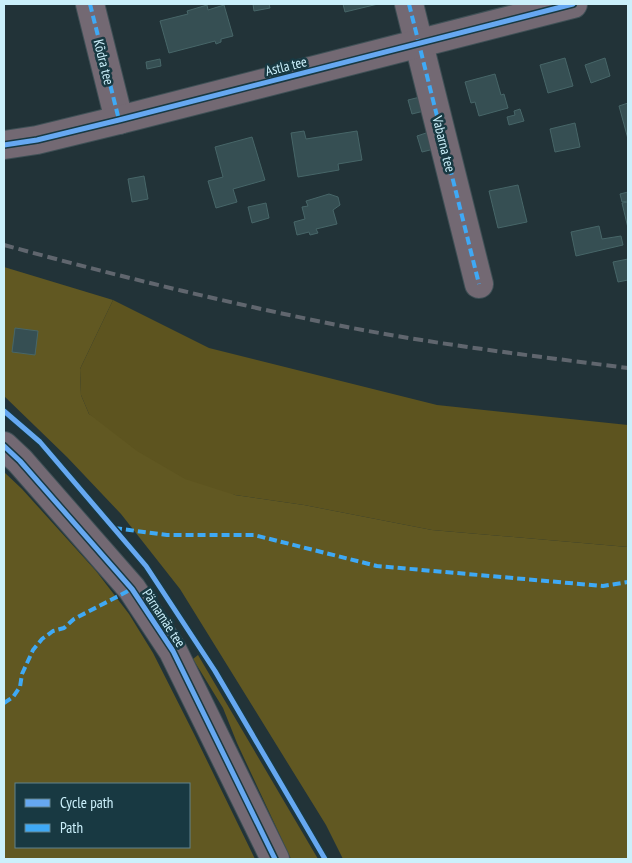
<svg xmlns="http://www.w3.org/2000/svg" width="632" height="863" font-family="'PT Sans Narrow',sans-serif">
  <style>
    .green { fill: #615822; fill-rule: evenodd }
    .forest { fill: #5d541f }
    .building { fill: #364f53; stroke: #476668 }
    .lines { fill: none; stroke-linecap: round; stroke-linejoin: round }
    .minor-casing { stroke: #3f5056; stroke-width: 30 }
    .minor { stroke: #736973; stroke-width: 28 }
    .rail { stroke: #60666e; stroke-width: 4; stroke-dasharray: 10 5; stroke-linecap: butt }
    .quiet { stroke: #3fa9f5; stroke-width: 4; stroke-dasharray: 8 4; stroke-linecap: butt }
    .cycleway-casing { stroke: #183942; stroke-width: 8 }
    .cycleway { stroke: #66a8f1; stroke-width: 5 }
    .labels { text-anchor: middle; dominant-baseline: central; stroke-width: 5; stroke-linejoin: round; paint-order: stroke }
    .street-label { font-size: 14px; fill: #cbf0fb; stroke: #183942 }
  </style>
  <rect width="100%" height="100%" fill="#223338"/>
  <g class="green">
    <path d="M4,267L113,300L80,369L81,395L89,414L235,495L304,505L432,530L628,547V859H343L326,825L180,589L121,514L67,457L4,396Z"/>
    <path d="M4,472L22,489L96,571L129,614L153,653L194,734L255,859H4ZM16,784H189V847H16Z"/>
    <path d="M198,655L318,859H291L237,743L223,708L193,659Z"/>
  </g>
  <path class="forest" d="M113,300L209,348L437,405L628,425V547L432,530L304,505L235,495L185,479L137,451L89,414L81,395L80,369Z"/>
  <g class="building">
    <path d="M253,4H269L270,8L254,11Z"/>
    <path d="M343,4H378L345,12Z"/>
    <path d="M207,5L208,10L224,5L233,36L221,39V42L216,44L215,41L169,53L160,21L188,14L187,11Z"/>
    <path d="M565,58L573,86L548,93L540,65Z"/>
    <path d="M605,58L610,76L591,83L585,65Z"/>
    <path d="M160,59L161,66L147,69L146,62Z"/>
    <path d="M495,74L501,95L504,94L508,108L479,116L475,102L471,103L465,82Z"/>
    <path d="M420,97L424,111L412,114L408,100Z"/>
    <path d="M628,103V139L619,106Z"/>
    <path d="M520,109L524,121L509,125L507,117L515,115L514,111Z"/>
    <path d="M575,123L580,147L555,152L550,129Z"/>
    <path d="M304,131L306,139L357,131L362,160L338,164L339,170L298,177L291,133Z"/>
    <path d="M429,132L434,149L422,152L417,136Z"/>
    <path d="M252,137L265,180L233,189L237,202L216,208L208,181L223,177L215,147Z"/>
    <path d="M144,176L148,199L132,202L128,179Z"/>
    <path d="M518,185L527,222L498,228L489,191Z"/>
    <path d="M628,192V201L622,202L620,194Z"/>
    <path d="M329,194L338,197L340,205L333,210L337,224L316,229L318,233L310,235L309,232L297,235L294,222L305,219L302,207L308,206L306,201Z"/>
    <path d="M628,202V228L622,203Z"/>
    <path d="M266,203L269,218L252,223L248,207Z"/>
    <path d="M599,226L602,239L621,236L623,245L576,256L571,232Z"/>
    <path d="M628,259V280L618,282L613,262Z"/>
    <path d="M15,328L38,331L35,355L12,352Z"/>
  </g>
  <g class="lines">
    <defs>
      <g id="minor">
        <path d="M90,4L119,120"/>
        <path d="M409,4L479,284"/>
        <path d="M4,145L37,140L119,120L573,4"/>
        <path d="M4,446L20,461L132,589L173,651L275,859"/>
      </g>
    </defs>
    <use href="#minor" class="minor-casing"/>
    <use href="#minor" class="minor"/>
    <path class="rail" d="M4,245C117,276 232,304 347,327C440,345 534,356 628,368"/>
    <g class="quiet">
      <path d="M90,4L119,120"/>
      <path d="M409,4L479,284"/>
      <path d="M114,528L167,535H254L377,566L603,586L628,582"/>
      <path d="M4,703L13,697L20,687L22,674L33,650L42,639L53,631L64,628L74,619L132,589"/>
    </g>
    <defs>
      <g id="cycleway">
        <path d="M4,145L37,140L119,120L573,4"/>
        <path d="M4,411L40,442L146,566L215,671L325,859"/>
        <path d="M4,446L20,461L132,589L173,651L275,859"/>
      </g>
    </defs>
    <use href="#cycleway" class="cycleway-casing"/>
    <use href="#cycleway" class="cycleway"/>
  </g>
  <g class="labels">
    <g class="street-label">
      <text transform="translate(104 62) rotate(76)">Kõdra tee</text>
      <text transform="translate(286 66) rotate(-14)">Astla tee</text>
      <text transform="translate(444 144) rotate(76)">Vabarna tee</text>
      <text transform="translate(164 618) rotate(57)">Pärnamäe tee</text>
    </g>
  </g>
  <rect width="632" height="863" fill="none" stroke="#cbf0fb" stroke-width="10"/>
  <rect x="15" y="783" width="175" height="65" fill="#183942" stroke="#60828c"/>
  <rect x="25" y="799" width="25" height="8" fill="#66a8f1" stroke="#60828c"/>
  <text x="60" y="808" font-size="15" fill="#cbf0fb">Cycle path</text>
  <rect x="25" y="824" width="25" height="8" fill="#3fa9f5" stroke="#60828c"/>
  <text x="60" y="833" font-size="15" fill="#cbf0fb">Path</text>
</svg>
